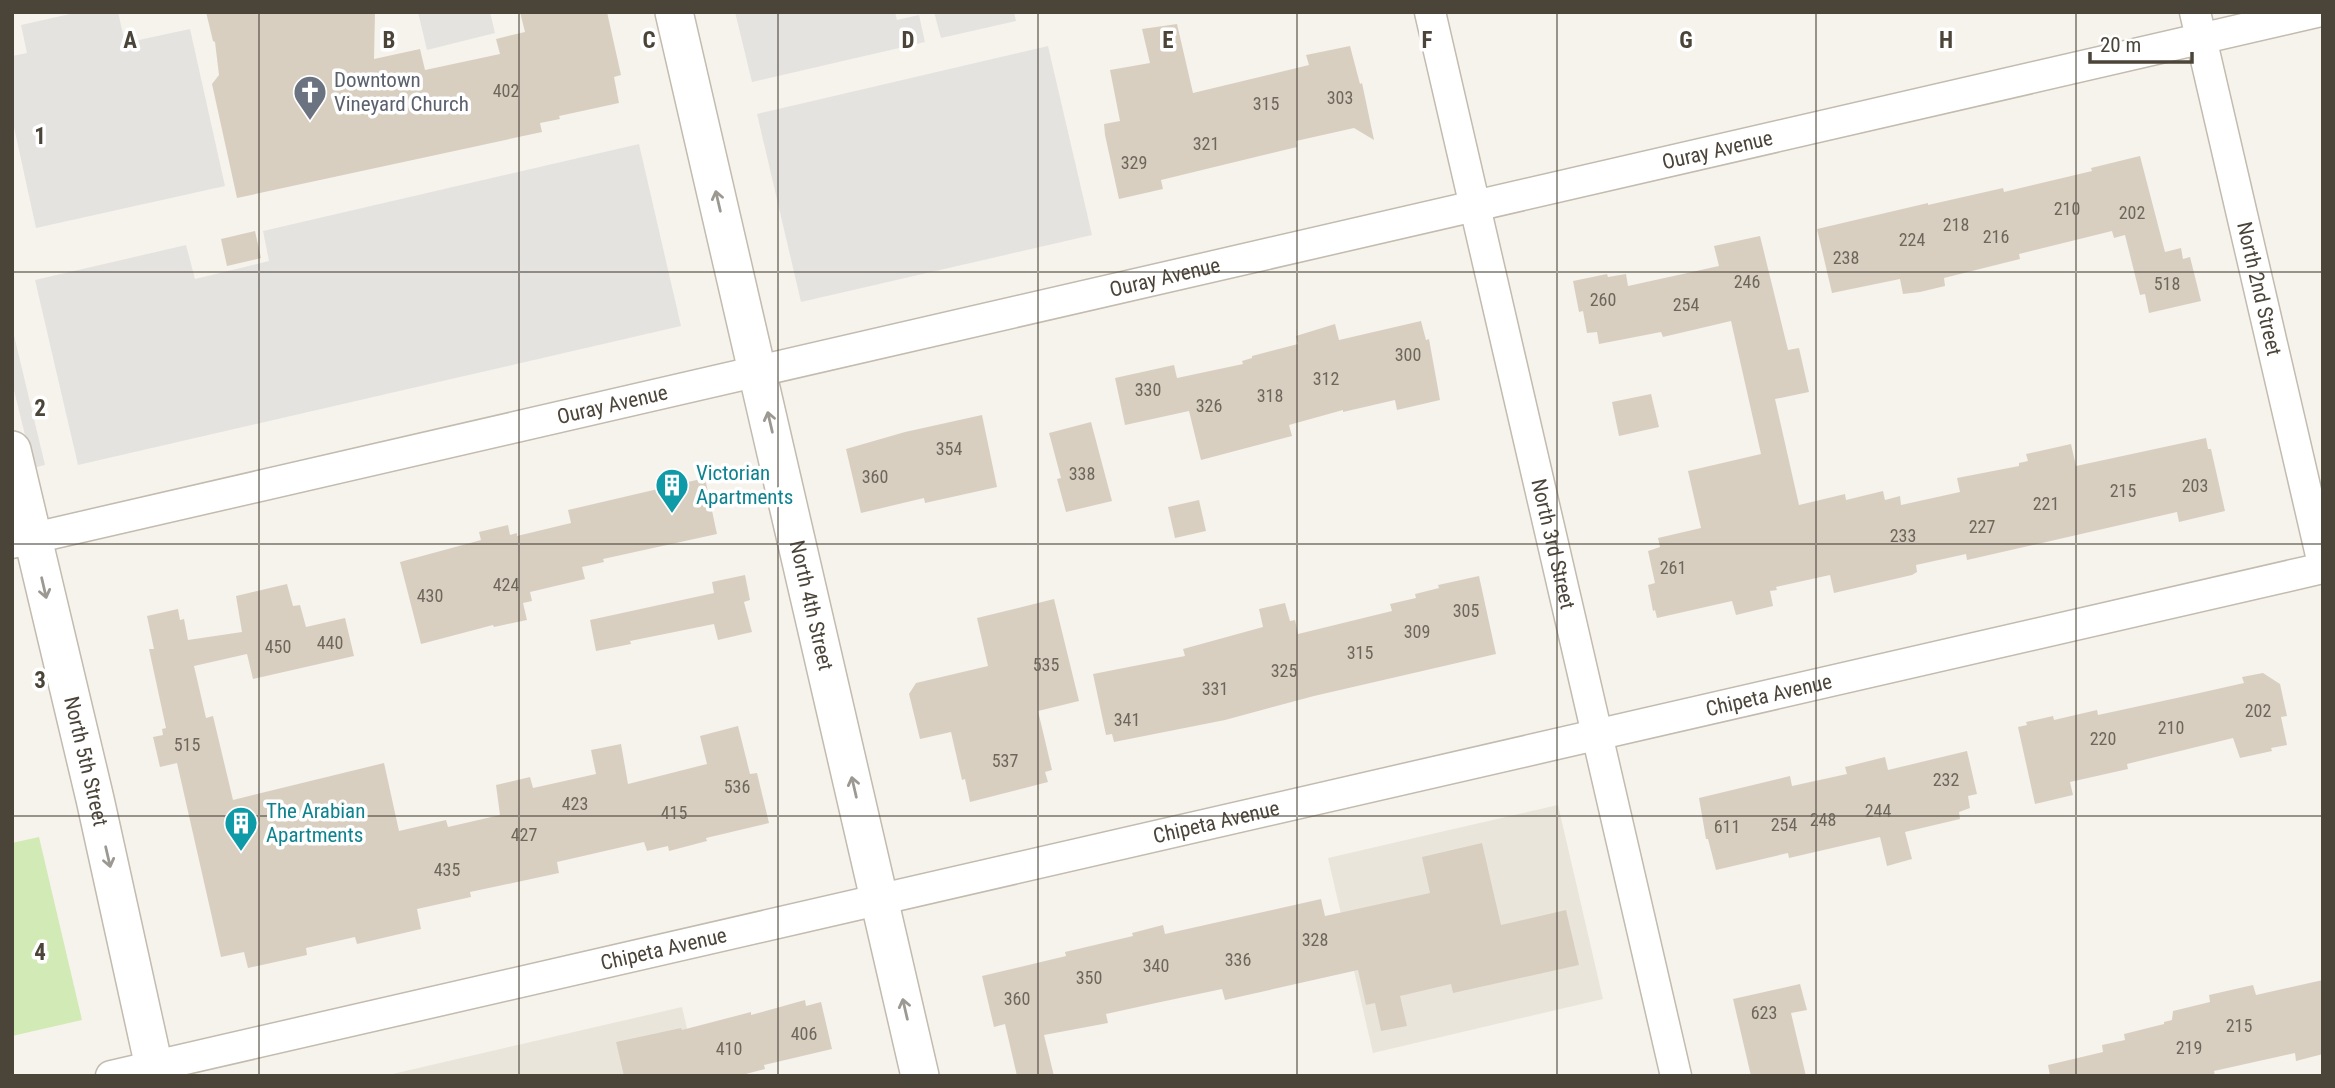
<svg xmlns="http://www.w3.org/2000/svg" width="2335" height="1088" font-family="'Roboto Condensed',sans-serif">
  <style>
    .residential { fill: #eae5da }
    .green { fill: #d2eab5 }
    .parking { fill: #e5e3e0 }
    .building { fill: #d8cfc1 }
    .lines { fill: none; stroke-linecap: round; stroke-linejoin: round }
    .minor-casing { stroke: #c2bbae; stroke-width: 33 }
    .tertiary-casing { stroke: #c2bbae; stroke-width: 40 }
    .minor { stroke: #fff; stroke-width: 30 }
    .tertiary { stroke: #fff; stroke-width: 37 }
    .oneway { stroke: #9c9892 }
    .grid { fill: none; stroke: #4b4439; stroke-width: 2; stroke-opacity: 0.55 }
    .labels { text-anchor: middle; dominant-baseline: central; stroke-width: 7; stroke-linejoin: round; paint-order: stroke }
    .number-label { font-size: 18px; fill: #6e675b }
    .worship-label { font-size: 21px; fill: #5b616d; stroke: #fff; text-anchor: start }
    .street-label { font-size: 21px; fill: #4b4439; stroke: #fff }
    .culture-label { font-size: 21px; fill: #0d838f; stroke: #fff; text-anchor: start }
    .grid-label { font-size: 23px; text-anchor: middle; font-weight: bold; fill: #4b4439; stroke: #fff; stroke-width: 7; stroke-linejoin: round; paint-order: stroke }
  </style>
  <rect width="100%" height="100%" fill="#f6f3ec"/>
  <g class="residential">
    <path d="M1558,805L1603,999L1373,1053L1328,858Z"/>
    <path d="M682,1007L698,1076H384Z"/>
  </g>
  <path class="green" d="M39,837L82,1020L12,1036V843Z"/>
  <g class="parking">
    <path d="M79,12H118L125,43L190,29L225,186L36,228L12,118V56L27,53L21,25Z"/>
    <path d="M418,12H490L495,33L427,50Z"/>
    <path d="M735,12H895L897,20L919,15L925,42L752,82Z"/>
    <path d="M934,12H1014L1016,21L941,38Z"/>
    <path d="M1048,46L1092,235L801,302L757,114Z"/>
    <path d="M639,144L681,326L78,465L35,280L186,245L195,279L269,261L263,231Z"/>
    <path d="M12,327L45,465L33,468L12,382Z"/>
  </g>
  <g class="building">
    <path d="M206,12H375L374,59L420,49L425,70L500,54L496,39L525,32L520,12H607L621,75L614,77L619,103L559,116L560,119L540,123L542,132L237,198L212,84L219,75L215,42L213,41Z"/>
    <path d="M1177,24L1193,93L1309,65L1306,55L1350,46L1360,84L1362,83L1374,140L1354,128L1296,141L1297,147L1161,180L1163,189L1119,199L1105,135L1104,124L1120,121L1110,70L1150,63L1142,29Z"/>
    <path d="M2140,156L2165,252L2181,248L2183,259L2190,257L2201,301L2149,313L2145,294L2140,295L2125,235L2114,238L2112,231L2019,254L2020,259L1944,278L1945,286L1920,292L1903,294L1900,279L1832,293L1817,229L1928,203V205L2003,188L2004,192L2092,171L2091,168Z"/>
    <path d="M255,231L261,258L227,266L221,239Z"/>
    <path d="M1760,236L1788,350L1799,348L1809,392L1775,399L1799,505L1845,494L1846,500L1883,491L1885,500L1900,496L1901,505L1960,492L1957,478L2019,466V463L2028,461L2026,454L2071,444L2076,466L2206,438L2208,449H2211L2225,511L2179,522L2177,512L1967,560L1966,554L1916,565L1917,572L1912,575L1834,593L1830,575L1776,587L1777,590L1770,591L1773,606L1736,615L1732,601L1657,618L1655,610L1653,611L1648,585L1655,583L1648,551L1660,547L1658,538L1701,528L1688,471L1761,454L1731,321L1663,337L1661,332L1599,344L1597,332L1587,333L1583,311L1579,312L1573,281L1607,274L1608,277L1626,274L1628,286L1719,266L1714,246Z"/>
    <path d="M1421,321L1426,340L1429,339L1440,400L1397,410L1395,400L1343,412V410L1289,425L1292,436L1201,460L1189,411L1125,425L1115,378L1174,365L1177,378L1243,364L1242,361L1252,358V356L1298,344L1296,336L1335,324L1339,340Z"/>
    <path d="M1651,394L1659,427L1619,436L1612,402Z"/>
    <path d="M982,415L997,487L925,503L924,498L861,513L846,449L905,432Z"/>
    <path d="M1091,422L1112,501L1066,512L1057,479L1061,478L1049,433Z"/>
    <path d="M705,478L717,534L603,559L604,562L582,567L585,579L530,592L532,601L523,603L527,620L494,627L493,625L421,644L400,562L481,540L479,532L508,525L510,535L517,533V536L571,523L568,510Z"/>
    <path d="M1199,500L1206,531L1175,538L1168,507Z"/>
    <path d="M745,575L750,600L744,602L752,632L718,640L714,624L630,641L631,644L596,651L590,620L714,593L712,582Z"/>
    <path d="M1479,576L1496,654L1314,696L1225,720L1114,742L1112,734L1106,735L1093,674L1185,656L1183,649L1263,627L1259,609L1285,603L1290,621L1295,620L1298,634L1392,611L1390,604L1416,598L1415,594L1439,588L1438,585Z"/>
    <path d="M287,584L293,606L300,605L306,627L345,618L354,656L253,679L247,654L194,666L206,718L213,716L233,800L384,763L399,831L446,820L448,827L500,815L496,785L530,777L533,788L596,774L591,750L621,744L628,784L707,764L700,736L738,726L750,774L757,773L769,823L706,838L707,841L669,851L668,846L647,851L644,842L557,862L559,873L470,892L471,897L417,909L421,929L357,944L355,937L306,948L307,955L248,968L244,952L221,957L177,763L160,767L153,737L163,735L162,729L166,728L149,649H154L147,616L178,609L180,620L184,619L188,640L242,632L236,596Z"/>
    <path d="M1054,599L1079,701L1038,711L1052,770L1045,772L1048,782L970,802L965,779L962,780L951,732L920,739L909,694L916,683L988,666L977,618Z"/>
    <path d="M2263,673L2280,684L2287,716L2281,717L2287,745L2271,748L2272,751L2240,758L2233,738L2127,764L2128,769L2070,782L2073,795L2035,804L2018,727L2027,725L2026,722L2053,716L2054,720L2097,710L2098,715L2195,694L2244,683L2242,677Z"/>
    <path d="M1967,751L1977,794L1968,796L1970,808L1959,812L1960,819L1905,832L1912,859L1887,866L1880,837L1789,858L1788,853L1716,870L1708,839H1706L1699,798L1790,776L1792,786L1847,774L1845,767L1885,757L1888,770Z"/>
    <path d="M1482,843L1501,925L1566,910L1579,965L1453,993L1451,984L1400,996L1407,1026L1381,1031L1375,1003L1366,1005L1358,970L1225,1000L1222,989L1156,1003L1106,1014L1108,1023L1044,1035L1054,1076H1017L1005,1024L994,1027L982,976L1066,956L1065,952L1133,936L1132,933L1163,925L1165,934L1321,899L1325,916L1430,893L1422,857Z"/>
    <path d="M2323,980V1054L2296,1061L2295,1053L2214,1071L2215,1076H2050L2048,1065L2103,1052L2102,1045L2125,1040L2124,1034L2164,1024V1022L2172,1020L2173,1011L2210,1002L2209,995L2253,985L2256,995Z"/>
    <path d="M1800,984L1807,1010L1791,1013L1806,1076H1751L1733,999Z"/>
    <path d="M805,1000L806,1006L821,1002L832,1049L764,1065L765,1069L738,1076H624L616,1042L681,1028L682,1030L751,1012V1015Z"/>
  </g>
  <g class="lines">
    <defs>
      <g id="minor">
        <path id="s1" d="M1430,12L1676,1076"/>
        <path id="s2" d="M2195,12L2323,564"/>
        <path id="s3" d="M12,543L2317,12"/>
        <path id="s4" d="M111,1076L2323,568"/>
      </g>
      <g id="tertiary">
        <path id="s5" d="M674,12L920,1076"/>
        <path id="s6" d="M12,450L95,799L156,1076"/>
      </g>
    </defs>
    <use href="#minor" class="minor-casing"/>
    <use href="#tertiary" class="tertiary-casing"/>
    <use href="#minor" class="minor"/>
    <use href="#tertiary" class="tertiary"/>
  </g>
  <defs><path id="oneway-shaft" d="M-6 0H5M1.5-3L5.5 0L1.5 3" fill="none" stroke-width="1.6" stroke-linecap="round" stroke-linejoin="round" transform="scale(1.75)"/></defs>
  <g class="oneway">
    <use href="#oneway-shaft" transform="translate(718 201) rotate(-103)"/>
    <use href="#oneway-shaft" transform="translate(770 422) rotate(-103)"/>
    <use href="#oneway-shaft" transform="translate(44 588) rotate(77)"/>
    <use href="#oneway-shaft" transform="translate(854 787) rotate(-103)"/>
    <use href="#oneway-shaft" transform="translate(108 857) rotate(77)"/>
    <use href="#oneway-shaft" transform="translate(905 1009) rotate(-103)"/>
  </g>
  <path class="grid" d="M259,12V1076M519,12V1076M778,12V1076M1038,12V1076M1297,12V1076M1557,12V1076M1816,12V1076M2076,12V1076M12,272H2323M12,544H2323M12,816H2323"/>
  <defs>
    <symbol id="church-pin" viewBox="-11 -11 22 30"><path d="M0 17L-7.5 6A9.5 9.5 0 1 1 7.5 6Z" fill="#6b7280" stroke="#fff"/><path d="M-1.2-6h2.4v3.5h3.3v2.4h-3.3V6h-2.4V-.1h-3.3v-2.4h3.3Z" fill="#fff"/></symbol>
    <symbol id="building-pin" viewBox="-11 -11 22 30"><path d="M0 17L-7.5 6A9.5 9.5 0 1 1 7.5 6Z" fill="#0f9aa8" stroke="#fff"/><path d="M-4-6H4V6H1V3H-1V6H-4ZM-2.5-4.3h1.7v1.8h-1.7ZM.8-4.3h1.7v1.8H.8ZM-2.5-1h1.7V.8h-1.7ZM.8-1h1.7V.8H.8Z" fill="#fff"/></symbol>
  </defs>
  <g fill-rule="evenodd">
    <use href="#church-pin" x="291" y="73" width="38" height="52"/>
    <use href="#building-pin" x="653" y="466" width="38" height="52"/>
    <use href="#building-pin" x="222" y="804" width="38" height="52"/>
  </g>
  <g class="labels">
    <g class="number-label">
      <text x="506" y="90">402</text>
      <text x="1340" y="97">303</text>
      <text x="1266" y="103">315</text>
      <text x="1206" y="143">321</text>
      <text x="1134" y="162">329</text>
      <text x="2067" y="208">210</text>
      <text x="2132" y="212">202</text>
      <text x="1956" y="224">218</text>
      <text x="1996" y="236">216</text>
      <text x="1912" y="239">224</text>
      <text x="1846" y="257">238</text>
      <text x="1747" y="281">246</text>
      <text x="2167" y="283">518</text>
      <text x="1603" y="299">260</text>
      <text x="1686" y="304">254</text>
      <text x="1408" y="354">300</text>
      <text x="1326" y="378">312</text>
      <text x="1148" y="389">330</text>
      <text x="1270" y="395">318</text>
      <text x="1209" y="405">326</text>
      <text x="949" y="448">354</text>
      <text x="1082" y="473">338</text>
      <text x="875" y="476">360</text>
      <text x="2195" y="485">203</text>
      <text x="2123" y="490">215</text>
      <text x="2046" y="503">221</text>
      <text x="1982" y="526">227</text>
      <text x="1903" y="535">233</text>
      <text x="1673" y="567">261</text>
      <text x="506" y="584">424</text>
      <text x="430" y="595">430</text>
      <text x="1466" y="610">305</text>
      <text x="1417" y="631">309</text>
      <text x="330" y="642">440</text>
      <text x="278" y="646">450</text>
      <text x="1360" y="652">315</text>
      <text x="1046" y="664">535</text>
      <text x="1284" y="670">325</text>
      <text x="1215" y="688">331</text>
      <text x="2258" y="710">202</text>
      <text x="1127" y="719">341</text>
      <text x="2171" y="727">210</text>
      <text x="2103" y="738">220</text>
      <text x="187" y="744">515</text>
      <text x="1005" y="760">537</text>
      <text x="1946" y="779">232</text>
      <text x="737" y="786">536</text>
      <text x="575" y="803">423</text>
      <text x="1878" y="810">244</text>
      <text x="674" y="812">415</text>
      <text x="1823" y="819">248</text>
      <text x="1784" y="824">254</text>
      <text x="1727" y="826">611</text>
      <text x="524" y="834">427</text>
      <text x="447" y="869">435</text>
      <text x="1315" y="939">328</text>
      <text x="1238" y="959">336</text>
      <text x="1156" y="965">340</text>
      <text x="1089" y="977">350</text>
      <text x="1017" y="998">360</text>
      <text x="1764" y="1012">623</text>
      <text x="2239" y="1025">215</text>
      <text x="804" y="1033">406</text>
      <text x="2189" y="1047">219</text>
      <text x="729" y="1048">410</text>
    </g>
    <g class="worship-label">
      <text x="334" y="80">Downtown<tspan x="334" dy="24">Vineyard Church</tspan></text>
    </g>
    <g class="street-label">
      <text stroke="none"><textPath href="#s3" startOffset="1750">Ouray Avenue</textPath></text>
      <text stroke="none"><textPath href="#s3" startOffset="1183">Ouray Avenue</textPath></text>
      <text stroke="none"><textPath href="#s2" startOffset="284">North 2nd Street</textPath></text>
      <text stroke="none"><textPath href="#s3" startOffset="616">Ouray Avenue</textPath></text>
      <text stroke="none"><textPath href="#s1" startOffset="546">North 3rd Street</textPath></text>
      <text stroke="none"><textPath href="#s5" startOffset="609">North 4th Street</textPath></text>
      <text stroke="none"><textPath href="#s4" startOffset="1701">Chipeta Avenue</textPath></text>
      <text stroke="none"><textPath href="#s6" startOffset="320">North 5th Street</textPath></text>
      <text stroke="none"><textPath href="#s4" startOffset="1134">Chipeta Avenue</textPath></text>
      <text stroke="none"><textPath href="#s4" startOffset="567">Chipeta Avenue</textPath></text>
    </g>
    <g class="culture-label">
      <text x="696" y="473">Victorian<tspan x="696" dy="24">Apartments</tspan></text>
      <text x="266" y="811">The Arabian<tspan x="266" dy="24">Apartments</tspan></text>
    </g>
  </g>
  <g class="grid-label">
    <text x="130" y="48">A</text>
    <text x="389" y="48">B</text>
    <text x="649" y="48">C</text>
    <text x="908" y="48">D</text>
    <text x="1168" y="48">E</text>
    <text x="1427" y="48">F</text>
    <text x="1686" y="48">G</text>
    <text x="1946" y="48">H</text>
    <text x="40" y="144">1</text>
    <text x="40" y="416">2</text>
    <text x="40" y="688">3</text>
    <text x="40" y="960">4</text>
  </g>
  <rect width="2335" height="1088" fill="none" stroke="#4b4439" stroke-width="28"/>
  <path d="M2090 52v10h102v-10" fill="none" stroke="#4b4439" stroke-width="3.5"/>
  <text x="2100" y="52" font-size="21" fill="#4b4439" stroke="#ffffff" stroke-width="5" paint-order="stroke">20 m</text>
</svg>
